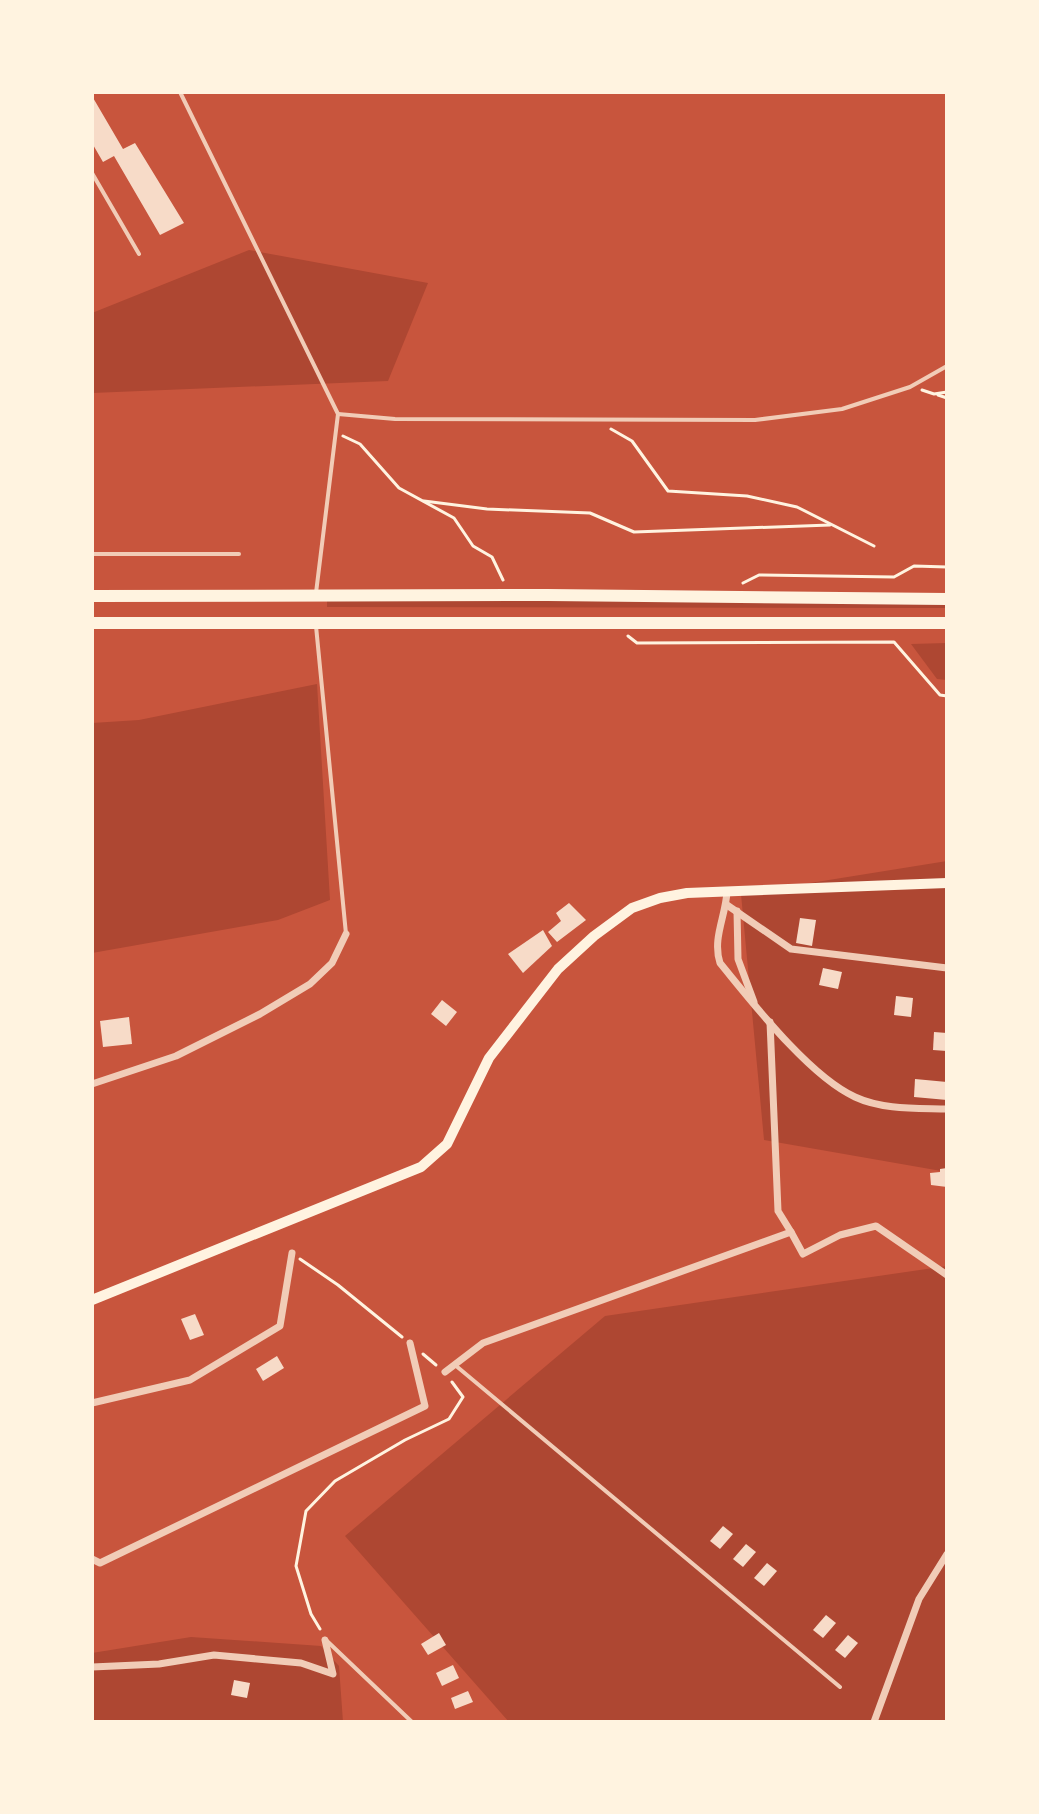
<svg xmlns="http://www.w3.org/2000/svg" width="1039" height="1814" font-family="Spectral,serif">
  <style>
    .green { fill: #ae4732 }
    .building { fill: #f7dbc8 }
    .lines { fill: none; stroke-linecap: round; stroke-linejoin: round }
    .path { stroke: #fff3e0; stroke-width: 3 }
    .service { stroke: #f1ccb7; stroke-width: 4 }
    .minor { stroke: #f1ccb7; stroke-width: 7 }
    .secondary { stroke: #fff3e0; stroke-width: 10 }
    .primary { stroke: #fff3e0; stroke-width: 12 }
  </style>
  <rect width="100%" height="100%" fill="#c8553d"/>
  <g class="green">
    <path d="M249,250L428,283L388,381L92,393V313Z"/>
    <path d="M327,600L947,601V608L327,607Z"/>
    <path d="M947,643V680L937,679L911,644Z"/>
    <path d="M317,684L330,900L278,920L92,953V723L139,720Z"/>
    <path d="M947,861V1172L764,1140L741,894Z"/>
    <path d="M947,1266V1722H509L345,1536L605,1316Z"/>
    <path d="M191,1637L321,1646L339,1666L343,1722H92V1653Z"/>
  </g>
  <g class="building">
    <path d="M92,96L123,149L135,143L184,223L160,235L114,156L103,162L92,143Z"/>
    <path d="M569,903L586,920L557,942L548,932L561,921L556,913Z"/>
    <path d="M800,918L816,920L812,946L796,943Z"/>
    <path d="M543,930L552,946L523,973L508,954Z"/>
    <path d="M823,968L842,972L838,989L819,985Z"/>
    <path d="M896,996L913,998L911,1017L894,1015Z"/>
    <path d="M442,1000L457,1012L446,1026L431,1014Z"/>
    <path d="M129,1017L132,1044L103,1047L100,1021Z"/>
    <path d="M934,1032L947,1033V1051L933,1050Z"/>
    <path d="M915,1079L947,1082V1100L914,1097Z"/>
    <path d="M947,1168V1187L931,1185L930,1173L940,1172V1169Z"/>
    <path d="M195,1314L204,1335L190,1340L181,1319Z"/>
    <path d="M277,1356L284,1368L263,1381L256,1369Z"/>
    <path d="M723,1526L733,1534L720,1549L710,1541Z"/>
    <path d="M746,1544L756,1552L743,1567L733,1559Z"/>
    <path d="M767,1563L777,1571L764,1586L754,1578Z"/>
    <path d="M826,1615L836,1623L823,1638L813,1630Z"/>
    <path d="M439,1633L446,1645L428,1655L421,1644Z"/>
    <path d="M848,1635L858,1643L845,1658L835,1650Z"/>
    <path d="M453,1665L459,1678L442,1686L436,1673Z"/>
    <path d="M234,1680L250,1683L247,1698L231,1695Z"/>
    <path d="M468,1691L473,1702L455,1709L451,1698Z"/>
  </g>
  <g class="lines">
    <g class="path">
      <path d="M922,390L934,394L947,392"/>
      <path d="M938,395L947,398"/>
      <path d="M611,429L632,441L668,491L747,496L797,507L874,546"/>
      <path d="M343,436L360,444L399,488L454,518L473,546L492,557L503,580"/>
      <path d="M424,501L487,509L590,513L634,532L830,525"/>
      <path d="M743,583L759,575L894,577L914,566L947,567"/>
      <path d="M628,636L637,643L894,642L940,695L947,696"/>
      <path d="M300,1259L338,1285L402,1337"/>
      <path d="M423,1354L436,1365"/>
      <path d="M320,1629L311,1614L296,1566L306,1511L335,1481L405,1440L449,1419L463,1397L452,1382"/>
    </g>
    <g class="service">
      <path d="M180,92L338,414L316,593"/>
      <path d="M92,173L139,254"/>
      <path d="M338,414L395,419L755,420L842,409L910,387L947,366"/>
      <path d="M92,554H239"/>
      <path d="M316,626L346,934"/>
      <path d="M455,1365L840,1687"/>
      <path d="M327,1641L412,1722"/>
    </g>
    <g class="minor">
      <path d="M727,891C726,916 712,938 720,963C752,1002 809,1076 855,1097C883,1110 917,1108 947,1109"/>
      <path d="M727,905L791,949L947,968"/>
      <path d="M737,911L738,959L754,1002"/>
      <path d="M92,1084L176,1056L260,1014L310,984L332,963L346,934"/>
      <path d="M791,1232L803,1254L840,1235L876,1226L947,1275"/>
      <path d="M445,1372L483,1343L791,1232L778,1211L770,1022"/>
      <path d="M92,1403L190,1380L280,1326L292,1253"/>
      <path d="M92,1559L100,1563L425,1406L410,1343"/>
      <path d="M92,1667L159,1664L214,1655L301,1663L333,1674L325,1640"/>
      <path d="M874,1722L919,1599L947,1554"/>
    </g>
    <path class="secondary" d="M92,1300L421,1167L447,1144L489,1058L558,969L594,936L632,908L660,898L687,893L947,883"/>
    <g class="primary">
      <path d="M92,596L548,595L947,599"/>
      <path d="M92,623H947"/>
    </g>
  </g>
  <rect width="1039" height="1814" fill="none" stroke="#fff3e0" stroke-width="188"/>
</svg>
